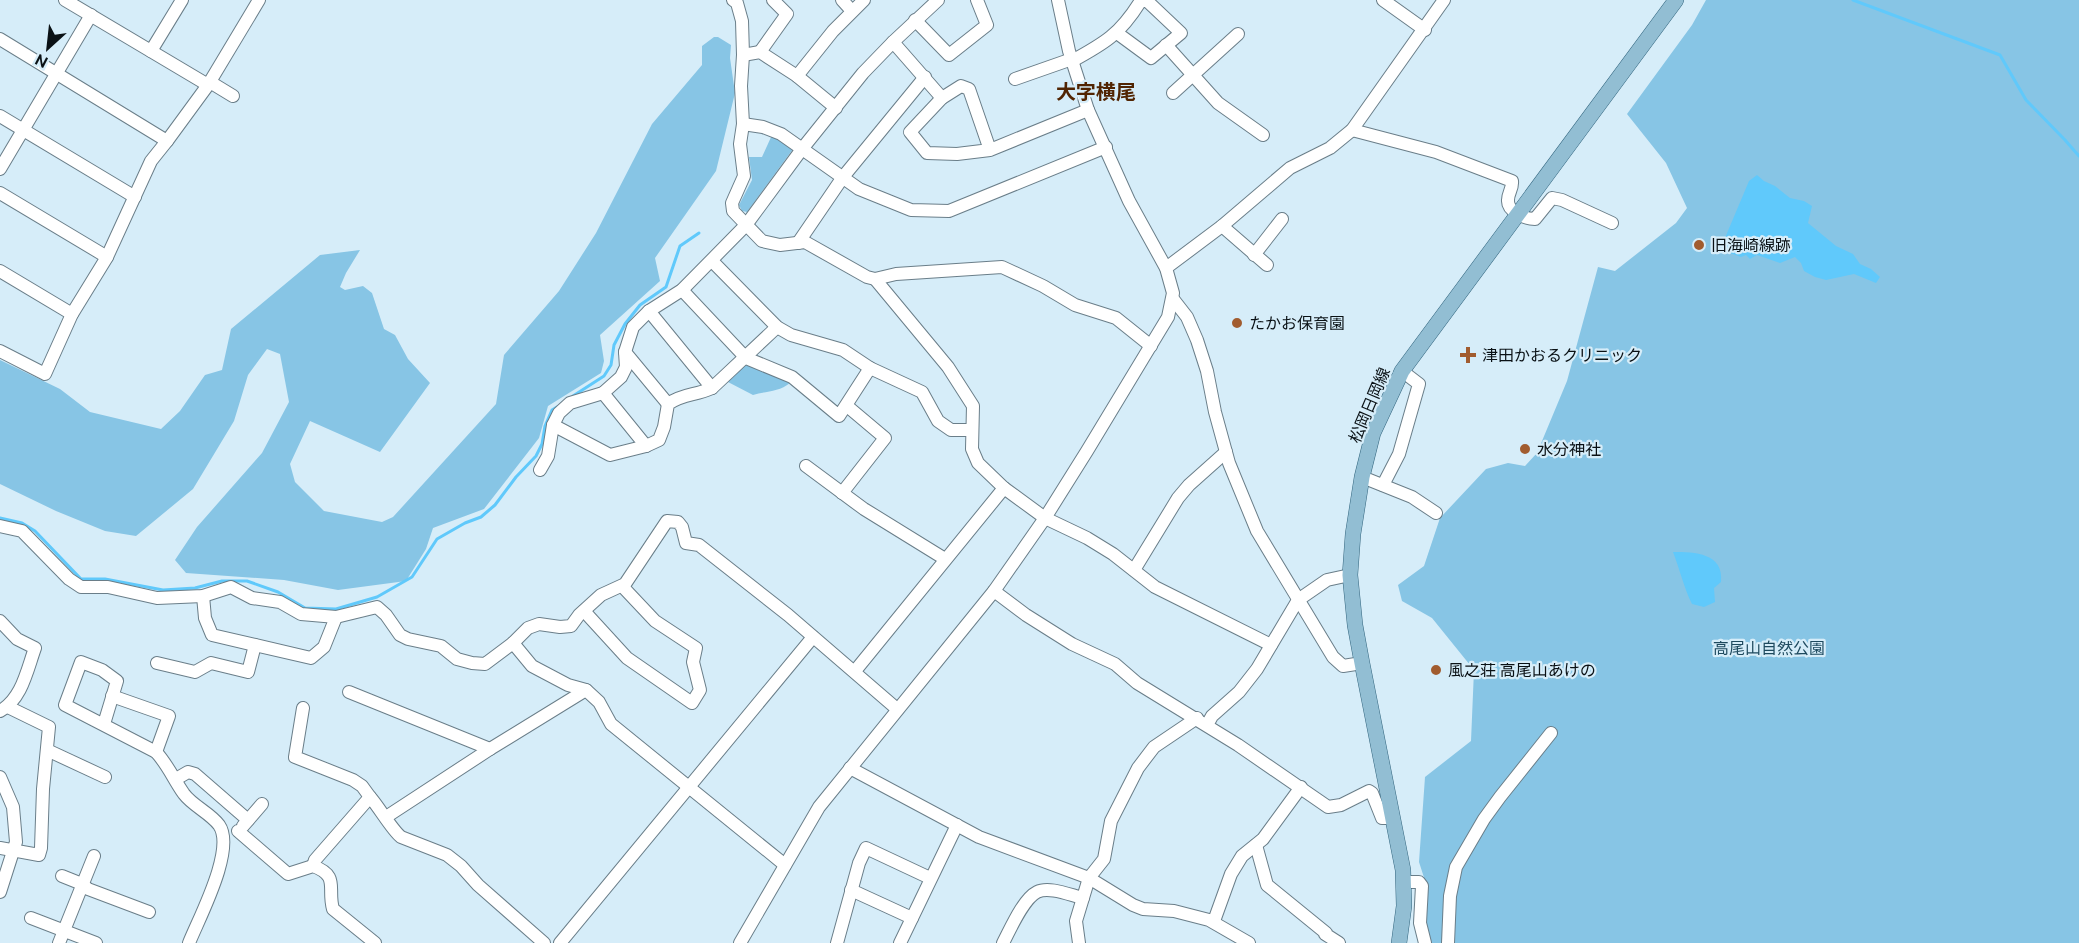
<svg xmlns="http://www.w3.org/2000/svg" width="2079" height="943" font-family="Ubuntu,'Noto Sans JP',sans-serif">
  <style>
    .green { fill: #87c5e5 }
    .water { fill: #60c9fb }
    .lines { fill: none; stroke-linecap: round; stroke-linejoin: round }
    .stream { stroke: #60c9fb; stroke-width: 3 }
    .minor-casing { stroke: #6a7e89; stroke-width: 14 }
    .major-casing { stroke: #33657e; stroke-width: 16 }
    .minor { stroke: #fff; stroke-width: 12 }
    .major { stroke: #92bed3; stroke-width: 15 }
    .poi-dot { fill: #a15c2f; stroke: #d6edf9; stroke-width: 2 }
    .labels { text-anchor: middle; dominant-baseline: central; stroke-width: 4.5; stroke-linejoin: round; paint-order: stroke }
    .poi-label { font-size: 16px; fill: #0a1115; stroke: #d6edf9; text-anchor: start }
    .street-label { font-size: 16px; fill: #0a1115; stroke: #d6edf9 }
    .park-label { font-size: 16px; fill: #1e4a5f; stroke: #d6edf9 }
    .quarter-label { font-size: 20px; font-weight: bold; fill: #512402; stroke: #d6edf9 }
  </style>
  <rect width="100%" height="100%" fill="#d6edf9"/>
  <g class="green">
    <path d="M1706,0H2079V943H1431L1425,925L1428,890L1419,862L1425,777L1471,741L1474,670L1432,618L1402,601L1398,585L1424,566L1440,518L1486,469L1508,463L1525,466L1537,453L1567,381L1598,267L1615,271L1676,223L1687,208L1666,163L1627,114L1692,25Z"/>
    <path d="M714,37H718L731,45L730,58L735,93L716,171L655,258L660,281L600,335L604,361L601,373L548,406L539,438L484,509L433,528L426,549L406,581L338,590L284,580L186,573L175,560L197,527L262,453L289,402L280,354L267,349L248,375L234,421L193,489L136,536L105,531L56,511L0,484V360L60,389L90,412L161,429L180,411L205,375L222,370L231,329L320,255L360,250L346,273L340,287L345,290L363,286L372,293L384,329L395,335L408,359L430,383L380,452L310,421L290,464L295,482L324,511L382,522L393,517L496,404L504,355L559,291L596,233L652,124L702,65V46Z"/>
    <path d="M772,135L793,149L747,212L742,211L739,205L752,180L749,157H762Z"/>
    <path d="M752,365L790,383C779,392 766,391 753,395L728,382L743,366Z"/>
  </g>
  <g class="water">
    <path d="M1757,175L1764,181L1775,186L1790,198L1804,201L1812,206L1808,223L1836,246L1853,254L1860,264L1871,269L1880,277L1876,283L1854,274L1826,280L1815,277L1804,271L1801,263L1795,257L1780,263L1757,255L1750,259L1746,255L1741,257L1725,251L1722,245L1749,181Z"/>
    <path d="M1673,552C1695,552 1724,553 1721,582L1714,588L1715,602L1704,607L1692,604C1684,588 1680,570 1673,552Z"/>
  </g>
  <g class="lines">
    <g class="stream">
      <path d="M1853,0L2000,55L2026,100L2065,140L2079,156"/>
      <path d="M573,396L604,376L611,365L614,345L625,324L640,305L666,287L680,246L699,233"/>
      <path d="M0,518L22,523L35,531L81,579H105L163,590L195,588L222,581H247L278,592L305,608L336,609L377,597L412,577L437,539L465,523L481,517L495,505L516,477L536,456L542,444L545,426L552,410L557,407"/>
    </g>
    <defs>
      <g id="minor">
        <path d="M65,0L208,85"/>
        <path d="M733,0L737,3L742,21L743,55L741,86L743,124L740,144L744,176L732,203L733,211L762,241L780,245L805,242L867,277L875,279L896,274L1002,267L1043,286L1075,305L1116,318L1151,346"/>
        <path d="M842,0L852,11"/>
        <path d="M1383,0L1425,30"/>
        <path d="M915,20L949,55L987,25L977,0"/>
        <path d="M0,39L167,141L151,161L107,257L72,314L45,374L0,351"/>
        <path d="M893,42L942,98"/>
        <path d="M1166,45L1218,103L1263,135"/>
        <path d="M151,51L182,0"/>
        <path d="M760,52L787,14L773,0"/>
        <path d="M743,55L760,52L797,76L836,108"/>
        <path d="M1072,61C1105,43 1120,34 1140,2L1146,0L1181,33L1151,58L1117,33"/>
        <path d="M797,76L833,31L864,0"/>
        <path d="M1015,79L1072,59"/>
        <path d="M210,82L233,96"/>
        <path d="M1173,93L1238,34"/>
        <path d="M0,116L135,197"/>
        <path d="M743,124L763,127L781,134L859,189L911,210L949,211L1106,147"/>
        <path d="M1352,130L1436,152L1512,181C1513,188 1508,193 1508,200C1507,212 1526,219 1535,219L1552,198L1562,200L1612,223"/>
        <path d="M167,141L208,85L259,0"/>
        <path d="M990,150L969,89L961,86L942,98L910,132L927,153L957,154L990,150L1088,110"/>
        <path d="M0,169L91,15"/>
        <path d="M0,193L107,257"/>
        <path d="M1222,226L1267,265"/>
        <path d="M798,243L843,177L925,77"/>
        <path d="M1254,255L1282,219"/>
        <path d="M712,261L777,327L791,335L843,350L870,368L922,392L938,421L951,430H971"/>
        <path d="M1166,268L1222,226L1290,168L1330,148L1352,130L1444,0"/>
        <path d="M0,271L72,314"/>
        <path d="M875,279L948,367L973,406L972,449L978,463L1004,488L1045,518L1087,538L1113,554L1155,587L1271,645"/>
        <path d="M682,290L746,358L792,377L839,416L870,368"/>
        <path d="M1173,299L1187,317L1197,340L1207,371L1215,412L1229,463L1257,531L1333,657L1343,666L1362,663"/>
        <path d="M649,311L712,388"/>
        <path d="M625,352L668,404"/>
        <path d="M603,393L646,446"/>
        <path d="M553,425L559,413L570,403L603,393L621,377L626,367L625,352L633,327L649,311L682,290L746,225L802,149L863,73L893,42L938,0"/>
        <path d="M806,466L864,509L945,559"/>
        <path d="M540,470L548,456L553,425L610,455L646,446L659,440L664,427L668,404C684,393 695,396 712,388L777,327"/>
        <path d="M1362,477L1412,497L1436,513"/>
        <path d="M1383,485L1399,454L1419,384L1402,371"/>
        <path d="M842,493L885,438L847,406"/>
        <path d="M0,526L22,531L69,579L81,587H108L157,598L203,596L231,587L252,598L280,602L301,614L336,617L377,607L386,615L400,635L408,639L441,646L457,659L472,663L485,664L513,643L528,628L539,624L560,627L571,626L579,615L601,595L625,584L667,521L678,522L682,527L686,543L699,545L788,615L897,709"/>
        <path d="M1134,570L1178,498L1189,485L1226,452"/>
        <path d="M994,591L1026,615L1072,644L1115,664L1137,683L1238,745L1328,807L1341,805L1369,791L1372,793L1382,818H1393"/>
        <path d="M203,596L205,618L212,635L311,658L324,647L336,617"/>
        <path d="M584,611L627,658L692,703L700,690L693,662L696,648L655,621L622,586"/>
        <path d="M0,621L17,639L35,648C27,670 22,699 0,711"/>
        <path d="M513,643L532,666L568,685L586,690L599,702L611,724L785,865"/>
        <path d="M157,663L195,672L211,663L248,672L255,645"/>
        <path d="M855,671L1004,488"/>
        <path d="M349,692L490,749"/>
        <path d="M112,696L169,716L156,752"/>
        <path d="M303,708L295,757L353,780L362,786L370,797"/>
        <path d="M104,724L117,681L102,670L81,662L65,705L156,752C168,765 174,780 184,794C193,806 210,813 219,825C236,849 199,918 189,943"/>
        <path d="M1207,725L1212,716L1239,692L1257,669L1298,600L1327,580L1350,575"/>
        <path d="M47,750L105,777"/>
        <path d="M850,768L979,837L1089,878L1133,905L1143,909L1174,911L1209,920L1249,943"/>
        <path d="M0,777L13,807L16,842L0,892"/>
        <path d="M176,779L188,772L195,774L248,820"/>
        <path d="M386,817L490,749L586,690"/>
        <path d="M243,826L262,804"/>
        <path d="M238,831L288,874L313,866C340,876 327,888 333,909L375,943"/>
        <path d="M1256,845L1267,885L1326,933L1325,934L1339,943"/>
        <path d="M0,848L39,855L41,848L43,789L49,727L8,707"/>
        <path d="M313,866L315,860L370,797C379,807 392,830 401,837L447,855L461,866L478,885L544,943"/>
        <path d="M62,876L82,884L88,889L149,912"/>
        <path d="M1403,882H1419L1422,886L1420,923L1425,943"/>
        <path d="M851,890L912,918"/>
        <path d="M31,918L96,943"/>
        <path d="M1214,921L1231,874L1242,856L1263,839L1301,787"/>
        <path d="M59,943L94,856"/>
        <path d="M560,943L813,637"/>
        <path d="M740,943L819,807L994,591L1045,518L1087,451L1168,317L1173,293L1166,268L1129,201L1088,110L1069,51L1058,0"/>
        <path d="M837,943L859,863L866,848L930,878"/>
        <path d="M900,943L957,825"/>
        <path d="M1003,943C1010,930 1023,899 1037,892C1049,886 1070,895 1083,898"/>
        <path d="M1079,943L1076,921L1089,878L1104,859L1111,821L1138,768L1154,747L1197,718"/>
        <path d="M1448,943L1450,896L1456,867L1484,819L1500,797L1551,733"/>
      </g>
      <path id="major" d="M1399,943L1404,906L1403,870L1362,663L1355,625L1350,575L1353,534L1362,477L1373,433L1402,371L1676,0"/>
    </defs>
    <use href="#minor" class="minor-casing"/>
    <use href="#major" class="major-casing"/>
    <use href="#minor" class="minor"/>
    <use href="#major" class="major"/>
  </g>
  <g class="poi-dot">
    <circle cx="1699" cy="245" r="6"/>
    <circle cx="1237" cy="323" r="6"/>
    <path d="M1465 346h6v6h6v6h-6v6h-6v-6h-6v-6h6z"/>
    <circle cx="1525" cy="449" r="6"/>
    <circle cx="1436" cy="670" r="6"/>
  </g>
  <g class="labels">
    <g class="poi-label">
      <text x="1711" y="245">旧海崎線跡</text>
      <text x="1249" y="323">たかお保育園</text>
      <text x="1482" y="355">津田かおるクリニック</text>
      <text x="1537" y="449">水分神社</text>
      <text x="1448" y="670">風之荘 高尾山あけの</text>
    </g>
    <g class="street-label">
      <text transform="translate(1369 405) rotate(-67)">松岡日岡線</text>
    </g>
    <g class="park-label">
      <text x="1769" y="648">高尾山自然公園</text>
    </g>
    <g class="quarter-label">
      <text x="1096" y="91">大字横尾</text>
    </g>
  </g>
  <g transform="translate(48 48) rotate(207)" stroke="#d6edf9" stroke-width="4.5" paint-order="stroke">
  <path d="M0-4.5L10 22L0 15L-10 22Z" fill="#0a1115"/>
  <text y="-9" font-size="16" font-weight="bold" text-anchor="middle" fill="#0a1115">N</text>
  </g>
</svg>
